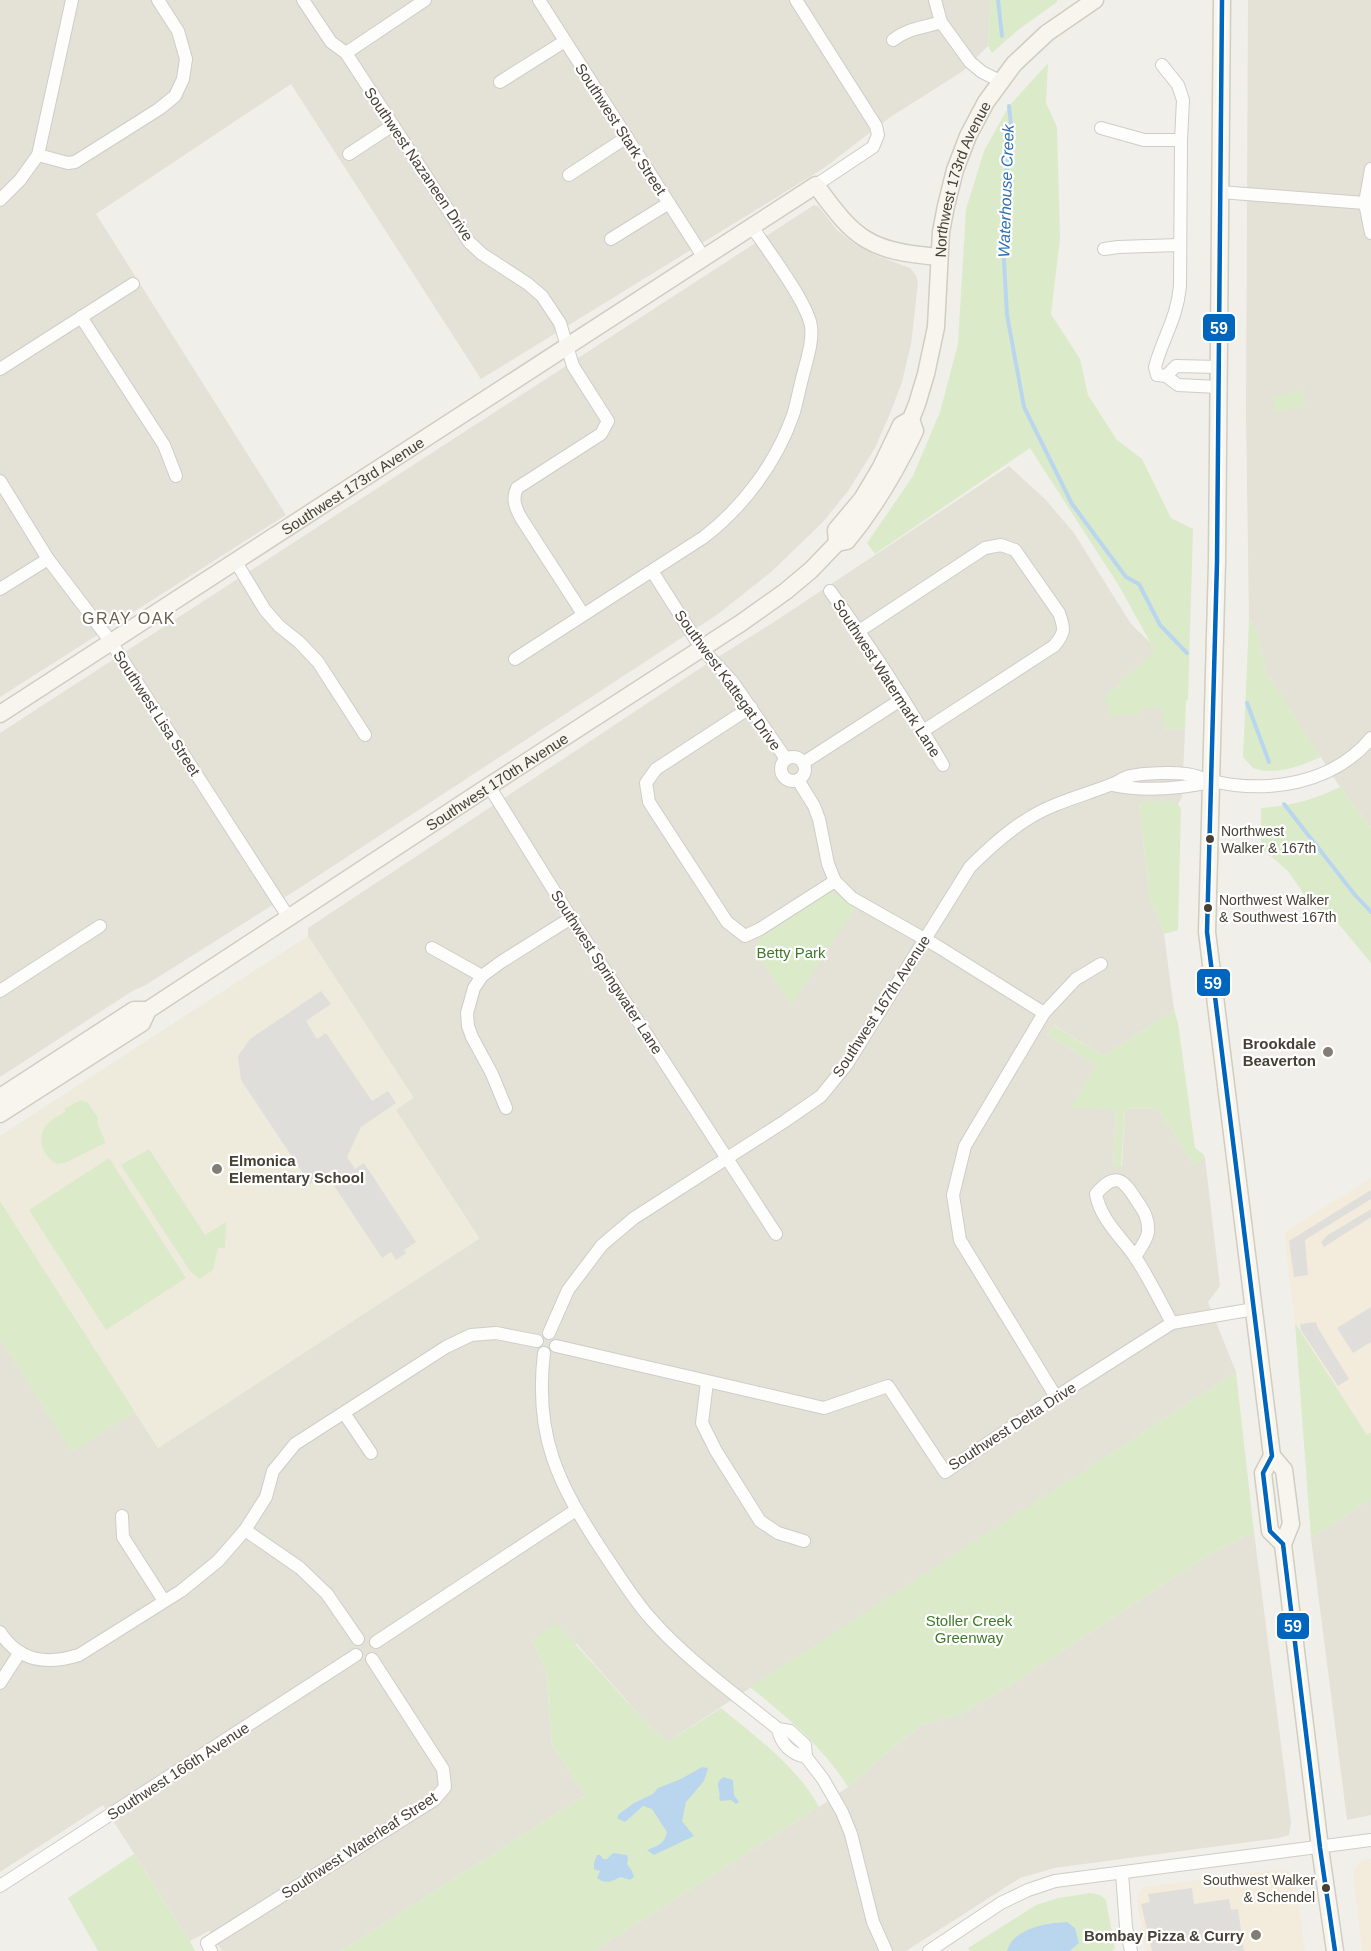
<svg xmlns="http://www.w3.org/2000/svg" width="1371" height="1951" font-family="Helvetica,sans-serif">
  <style>
    .residential { fill: #e4e1d7 }
    .commercial { fill: #f3ecdd }
    .education { fill: #eeebdc }
    .green { fill: #dbebca }
    .parking { fill: #e0deda }
    .water { fill: #bad6ee }
    .lines { fill: none; stroke-linecap: round; stroke-linejoin: round }
    .stream { stroke: #bad6ee; stroke-width: 4 }
    .street-casing { stroke: #cecdc8; stroke-width: 14 }
    .secondary-casing { stroke: #d0cdc1; stroke-width: 19 }
    .street { stroke: #fdfdfc; stroke-width: 12 }
    .secondary { stroke: #f7f5ee; stroke-width: 16 }
    .bus-1-casing { stroke: #fff; stroke-width: 9 }
    .bus-1 { stroke: #0065bd; stroke-width: 4.5 }
    .bus-dot { fill: #474136; stroke: #fff; stroke-width: 2 }
    .poi-dot { fill: #827e75; stroke: #fff; stroke-width: 2 }
    .labels { text-anchor: middle; dominant-baseline: central; stroke-width: 4.5; stroke-linejoin: round; paint-order: stroke }
    .bus-label { font-size: 14px; fill: #474136; stroke: #fff; text-anchor: start }
    .street-label { font-size: 15px; fill: #474136; stroke: #fff }
    .park-label { font-size: 15px; fill: #417929; stroke: #fff }
    .poi-label { font-size: 15px; font-weight: bold; fill: #474136; stroke: #fff; text-anchor: end }
    .water-label { font-size: 16px; font-style: italic; fill: #2f70b3; stroke: #fff }
    .neighbourhood-label { font-size: 16px; letter-spacing: 1.5px; fill: #69604d; stroke: #fff }
    .line-badge { stroke: #fff; stroke-width: 2 }
    .badge-label { font-size: 16px; text-anchor: middle; font-weight: bold; fill: #fff }
  </style>
  <rect width="100%" height="100%" fill="#f0efea"/>
  <g class="residential">
    <path d="M0,0H991L988,46L963,71L889,118L824,168L481,379L291,84L96,214L286,515L0,697Z"/>
    <path d="M1248,0H1371V827L1340,787L1266,672L1257,630L1249,619L1246,415Z"/>
    <path d="M814,205L818,206L837,230L856,245L875,255L910,268L916,275L918,283L911,344L902,382L891,411L875,448L848,491L822,523L771,572L718,614L301,887L144,986L134,990L0,1077V733Z"/>
    <path d="M1009,466L1045,499L1074,533L1131,624L1157,649L1163,707V729L1185,730L1182,797L1178,804L1171,801L1139,802L1149,895L1164,934L1174,1010L1104,1056L1054,1025L1047,1035L1096,1065L1072,1107L1116,1109L1113,1166H1122L1125,1109L1157,1108L1194,1165L1205,1158L1220,1286L1208,1302L1236,1372L667,1742L643,1719L577,1644L532,1640L546,1671L552,1745L585,1795L341,1951H222L209,1931L190,1941L103,1805L0,1872V1339L72,1451L135,1412L158,1448L479,1238L395,1109L413,1097L308,936V928L702,667L771,624Z"/>
    <path d="M1371,1499V1815L1347,1820L1311,1538Z"/>
    <path d="M1254,1532L1291,1823L1289,1835L1279,1838L1054,1868L1041,1872L1020,1878L906,1951H594L819,1807L848,1787L901,1741L924,1724L961,1714L1006,1688L1207,1556Z"/>
  </g>
  <g class="commercial">
    <path d="M1371,1178V1432L1367,1435L1295,1323L1284,1233Z"/>
    <path d="M1371,1859V1951H1362L1353,1870L1361,1861Z"/>
    <path d="M1280,1869L1289,1871L1295,1878L1305,1951H1146L1137,1901L1140,1891L1145,1887Z"/>
  </g>
  <path class="education" d="M308,936L413,1098L396,1110L479,1239L158,1448L0,1201V1136Z"/>
  <g class="green">
    <path d="M991,0H1057V2L1018,30L992,53L988,46Z"/>
    <path d="M1048,63L1046,103L1057,127L1060,239L1051,314L1080,359L1088,395L1117,440L1142,459L1171,518L1193,529L1188,700L1186,701L1185,730L1163,729L1162,708H1140V714L1110,717L1105,696L1155,651L1119,586L1030,448L875,554L867,543L913,476L940,412L958,344L966,209L984,151L1009,106Z"/>
    <path d="M1302,390L1306,406L1275,412L1272,397Z"/>
    <path d="M1249,619L1257,630L1266,672L1321,757C1301,766 1275,776 1253,768L1243,757Z"/>
    <path d="M1340,787L1371,827V963L1332,916L1312,906L1288,871L1261,848V808C1290,806 1314,800 1340,787Z"/>
    <path d="M1155,801C1165,801 1177,798 1181,809L1178,930L1164,934L1149,895L1139,802Z"/>
    <path d="M828,893H835L855,908L791,1005L757,954L756,945L762,936Z"/>
    <path d="M1174,1010L1178,1023L1195,1148L1204,1155L1205,1158L1194,1165L1157,1108L1125,1109L1121,1167L1113,1166L1116,1110L1071,1107L1096,1065L1047,1035L1053,1025L1104,1056Z"/>
    <path d="M81,1100L87,1102L98,1118C96,1126 104,1134 105,1143L65,1163L57,1164C45,1158 36,1140 45,1127C49,1120 58,1116 65,1112V1108Z"/>
    <path d="M149,1149L205,1235L226,1222L225,1248H218L213,1270L200,1279L190,1271L121,1165Z"/>
    <path d="M109,1158L186,1278L106,1330L29,1210Z"/>
    <path d="M0,1201L135,1412L72,1452L0,1339Z"/>
    <path d="M1295,1323L1367,1435L1371,1432V1499L1311,1538Z"/>
    <path d="M1236,1372L1254,1532L1207,1556L1006,1688L961,1714L924,1724L901,1741L848,1787C822,1746 787,1717 750,1687Z"/>
    <path d="M556,1624C594,1662 627,1705 667,1742L721,1708C757,1738 797,1766 819,1807L594,1951H341L585,1795L552,1745L546,1671L532,1640Z"/>
    <path d="M134,1854L190,1941L195,1951H98L68,1898Z"/>
    <path d="M1091,1893L1100,1895L1106,1900L1115,1949L1112,1951H970L968,1948L1036,1905L1058,1898Z"/>
  </g>
  <g class="parking">
    <path d="M321,991L331,1004L306,1021L317,1039L326,1033L372,1101L388,1091L396,1103L361,1127L347,1157L355,1169L364,1163L416,1242L404,1250L406,1253L396,1260L391,1252L382,1258L329,1178L335,1175L332,1170L310,1184L241,1080L238,1056L250,1039Z"/>
    <path d="M1371,1190V1199L1305,1240L1308,1275L1294,1277L1289,1241Z"/>
    <path d="M1371,1209V1217L1324,1247L1321,1242L1328,1235Z"/>
    <path d="M1371,1307V1342L1353,1353L1337,1328Z"/>
    <path d="M1316,1322L1318,1328L1349,1379L1338,1386L1301,1330L1300,1324Z"/>
    <path d="M1192,1888L1194,1904L1229,1899L1231,1910L1238,1909L1244,1951H1152L1141,1904L1150,1902L1148,1894Z"/>
  </g>
  <g class="water">
    <path d="M702,1767L708,1768L704,1781L686,1802L682,1821L694,1836L654,1855L647,1850C657,1846 665,1844 667,1832L652,1809L643,1806L625,1822L617,1818L619,1814L634,1803L653,1794L658,1788L681,1779Z"/>
    <path d="M724,1777L733,1780L734,1795L739,1802L736,1804L731,1800L721,1801L719,1799C722,1790 712,1783 724,1777Z"/>
    <path d="M613,1853L627,1855L628,1858L627,1864L632,1871L634,1877L630,1880L621,1877C612,1881 606,1885 597,1878L600,1871L594,1869V1863L597,1855H600L603,1859H607Z"/>
    <path d="M1067,1922L1075,1928L1079,1943L1070,1951H1007C1013,1928 1047,1923 1067,1922Z"/>
  </g>
  <g class="lines">
    <g class="stream">
      <path d="M998,0L1002,36"/>
      <path d="M1009,106L1011,125L1002,224L1007,315L1024,407L1072,504L1126,577L1139,584L1160,625L1187,653"/>
      <path d="M1247,703L1269,762"/>
      <path d="M1284,804L1355,895L1371,912"/>
    </g>
    <defs>
      <g id="street">
        <path d="M303,0L331,42L346,53L469,242L482,254L528,284L542,296L560,323L573,366L608,421L601,434L517,488C512,499 515,507 521,518L583,614"/>
        <path d="M539,0L704,258"/>
        <path d="M796,0L876,126L878,135L873,147L816,185"/>
        <path d="M935,0L941,22"/>
        <path d="M893,40C908,28 923,28 941,22L970,62L982,72L1000,81"/>
        <path d="M346,53L425,0"/>
        <path d="M1162,65L1178,85L1183,100L1181,140L1180,286C1177,319 1163,337 1155,367L1157,375L1166,376L1178,385L1218,387"/>
        <path d="M500,82L565,41"/>
        <path d="M1101,128L1144,140H1181"/>
        <path d="M349,154L393,125"/>
        <path d="M38,155L68,163L75,162L159,109L175,96L183,79L186,59L178,31L158,0"/>
        <path d="M1371,169L1365,203L1371,233"/>
        <path d="M569,175L627,137"/>
        <path d="M1220,192L1365,203"/>
        <path d="M0,200L20,180L38,155L72,0"/>
        <path d="M611,239L669,203"/>
        <path d="M1104,249L1118,247L1179,245"/>
        <path d="M81,317L164,445L176,476"/>
        <path d="M0,369L133,284"/>
        <path d="M1166,376L1176,366L1219,367"/>
        <path d="M0,481L48,559L111,642L289,918"/>
        <path d="M236,562L265,610L279,626L299,642L318,662L365,735"/>
        <path d="M652,571L701,648L732,681L786,759"/>
        <path d="M0,589L48,559"/>
        <path d="M830,591C871,647 908,705 943,765"/>
        <path d="M859,631L985,548L1001,545L1015,550L1059,613C1065,629 1065,633 1054,646L923,731"/>
        <path d="M515,659L704,537C744,506 776,463 793,415C797,403 799,389 803,375C807,359 813,342 811,326C807,302 767,249 752,227"/>
        <path d="M751,707L656,769L646,783L649,802L727,922L745,936L760,929L835,881"/>
        <circle cx="793" cy="769" r="12"/>
        <path d="M803,763L902,699"/>
        <path d="M798,780L814,806L819,819L828,864L835,881L852,898L937,946L1044,1013"/>
        <path d="M1112,785C1145,792 1178,789 1211,782"/>
        <path d="M489,786L571,918L776,1234"/>
        <path d="M432,948L482,976"/>
        <path d="M0,991L100,926"/>
        <path d="M506,1108L492,1074L472,1037L468,1026L467,1013L474,988L482,976L501,962L571,918"/>
        <path d="M1135,1257C1139,1250 1147,1240 1148,1232C1149,1219 1144,1211 1137,1201C1123,1179 1116,1171 1096,1194C1100,1219 1122,1238 1135,1257C1149,1278 1160,1301 1172,1323"/>
        <path d="M549,1333L568,1290L602,1245L634,1218L785,1121L821,1096L847,1064L970,867C987,850 1005,833 1026,820C1052,803 1082,796 1110,785C1117,783 1124,777 1131,776C1142,773 1174,772 1186,774C1195,775 1203,779 1212,781C1268,794 1333,784 1371,738"/>
        <path d="M556,1346L824,1408L888,1386L945,1472L1056,1397L1172,1323L1254,1309"/>
        <path d="M544,1353C534,1436 558,1484 603,1552C618,1574 633,1599 651,1619C687,1660 735,1694 778,1729L790,1731L805,1745L806,1757L823,1779L842,1812L851,1834L873,1922L886,1951"/>
        <path d="M707,1382L702,1423L716,1451L760,1521L778,1533L804,1541"/>
        <path d="M1056,1397L960,1240L953,1195L965,1146L1044,1013L1076,979L1101,964"/>
        <path d="M344,1413L371,1453"/>
        <path d="M122,1516L123,1537L164,1601"/>
        <path d="M245,1530L300,1568L327,1594L358,1639"/>
        <path d="M0,1632C19,1662 47,1665 79,1655L181,1591L218,1561L245,1530L266,1497L273,1471L295,1444L446,1347L471,1335L496,1333L537,1341"/>
        <path d="M376,1642L576,1510"/>
        <path d="M0,1683L20,1652"/>
        <path d="M778,1729C781,1744 791,1754 806,1757"/>
        <path d="M1122,1873L1126,1927L1131,1951"/>
        <path d="M0,1886L356,1655"/>
        <path d="M211,1951L207,1943L434,1800L445,1787L443,1769L372,1659"/>
        <path d="M929,1951L1001,1903L1028,1890L1055,1881L1371,1840"/>
      </g>
      <g id="secondary">
        <path d="M1222,0L1217,562L1207,932L1272,1456L1263,1473L1270,1531L1283,1544"/>
        <path id="s1" d="M837,543L836,530L862,499L881,467L901,425L911,419L917,404L926,374L936,327L941,232L946,206L955,170L968,136L986,102L1014,64L1047,33L1095,0"/>
        <path id="s2" d="M0,714L816,185C856,241 870,251 939,257"/>
        <path d="M0,1097L134,1010H148"/>
        <path id="s3" d="M0,1114L142,1023L148,1010L489,786L741,623L786,591L811,570L837,543L847,541C875,507 896,471 915,431L911,419"/>
        <path d="M1272,1456L1284,1470L1291,1524L1283,1544L1320,1848L1335,1951"/>
      </g>
    </defs>
    <use href="#street" class="street-casing"/>
    <use href="#secondary" class="secondary-casing"/>
    <use href="#street" class="street"/>
    <use href="#secondary" class="secondary"/>
    <defs>
      <path id="bus-1" d="M1222,0L1217,562L1207,932L1272,1456L1263,1473L1270,1531L1283,1544L1320,1848L1335,1951"/>
    </defs>
    <use href="#bus-1" class="bus-1-casing"/>
    <use href="#bus-1" class="bus-1"/>
  </g>
  <g class="bus-dot">
    <circle cx="1210" cy="839" r="5"/>
    <circle cx="1208" cy="908" r="5"/>
    <circle cx="1326" cy="1888" r="5"/>
  </g>
  <g class="poi-dot">
    <circle cx="1328" cy="1052" r="6"/>
    <circle cx="217" cy="1169" r="6"/>
    <circle cx="1256" cy="1935" r="6"/>
  </g>
  <g class="labels">
    <g class="bus-label">
      <text x="1221" y="831">Northwest<tspan x="1221" dy="17">Walker &amp; 167th</tspan></text>
      <text x="1219" y="900">Northwest Walker<tspan x="1219" dy="17">&amp; Southwest 167th</tspan></text>
      <text x="1315" y="1880" text-anchor="end">Southwest Walker<tspan x="1315" dy="17">&amp; Schendel</tspan></text>
    </g>
    <g class="street-label">
      <text transform="translate(621 129) rotate(57)">Southwest Stark Street</text>
      <text transform="translate(419 164) rotate(56)">Southwest Nazaneen Drive</text>
      <text stroke="none"><textPath href="#s1" startOffset="396">Northwest 173rd Avenue</textPath></text>
      <text stroke="none"><textPath href="#s2" startOffset="420">Southwest 173rd Avenue</textPath></text>
      <text transform="translate(887 678) rotate(57)">Southwest Watermark Lane</text>
      <text transform="translate(728 680) rotate(54)">Southwest Kattegat Drive</text>
      <text transform="translate(157 713) rotate(57)">Southwest Lisa Street</text>
      <text stroke="none"><textPath href="#s3" startOffset="600">Southwest 170th Avenue</textPath></text>
      <text transform="translate(607 972) rotate(57)">Southwest Springwater Lane</text>
      <text transform="translate(881 1006) rotate(-57)">Southwest 167th Avenue</text>
      <text transform="translate(1012 1426) rotate(-33)">Southwest Delta Drive</text>
      <text transform="translate(178 1771) rotate(-33)">Southwest 166th Avenue</text>
      <text transform="translate(359 1845) rotate(-33)">Southwest Waterleaf Street</text>
    </g>
    <g class="park-label">
      <text x="791" y="952">Betty Park</text>
      <text x="969" y="1620">Stoller Creek<tspan x="969" dy="17">Greenway</tspan></text>
    </g>
    <g class="poi-label">
      <text x="1316" y="1043">Brookdale<tspan x="1316" dy="17">Beaverton</tspan></text>
      <text x="229" y="1160" text-anchor="start">Elmonica<tspan x="229" dy="17">Elementary School</tspan></text>
      <text x="1244" y="1935">Bombay Pizza &amp; Curry</text>
    </g>
    <g class="water-label">
      <text transform="translate(1006 191) rotate(-88)">Waterhouse Creek</text>
    </g>
    <g class="neighbourhood-label">
      <text x="129" y="618">GRAY OAK</text>
    </g>
  </g>
  <g class="line-badge">
    <rect x="1202" y="313" width="34" height="29" rx="6" fill="#0065bd"/>
    <rect x="1196" y="968" width="35" height="29" rx="6" fill="#0065bd"/>
    <rect x="1276" y="1612" width="34" height="28" rx="6" fill="#0065bd"/>
  </g>
  <g class="badge-label">
    <text x="1219" y="334">59</text>
    <text x="1213" y="989">59</text>
    <text x="1293" y="1632">59</text>
  </g>
</svg>
